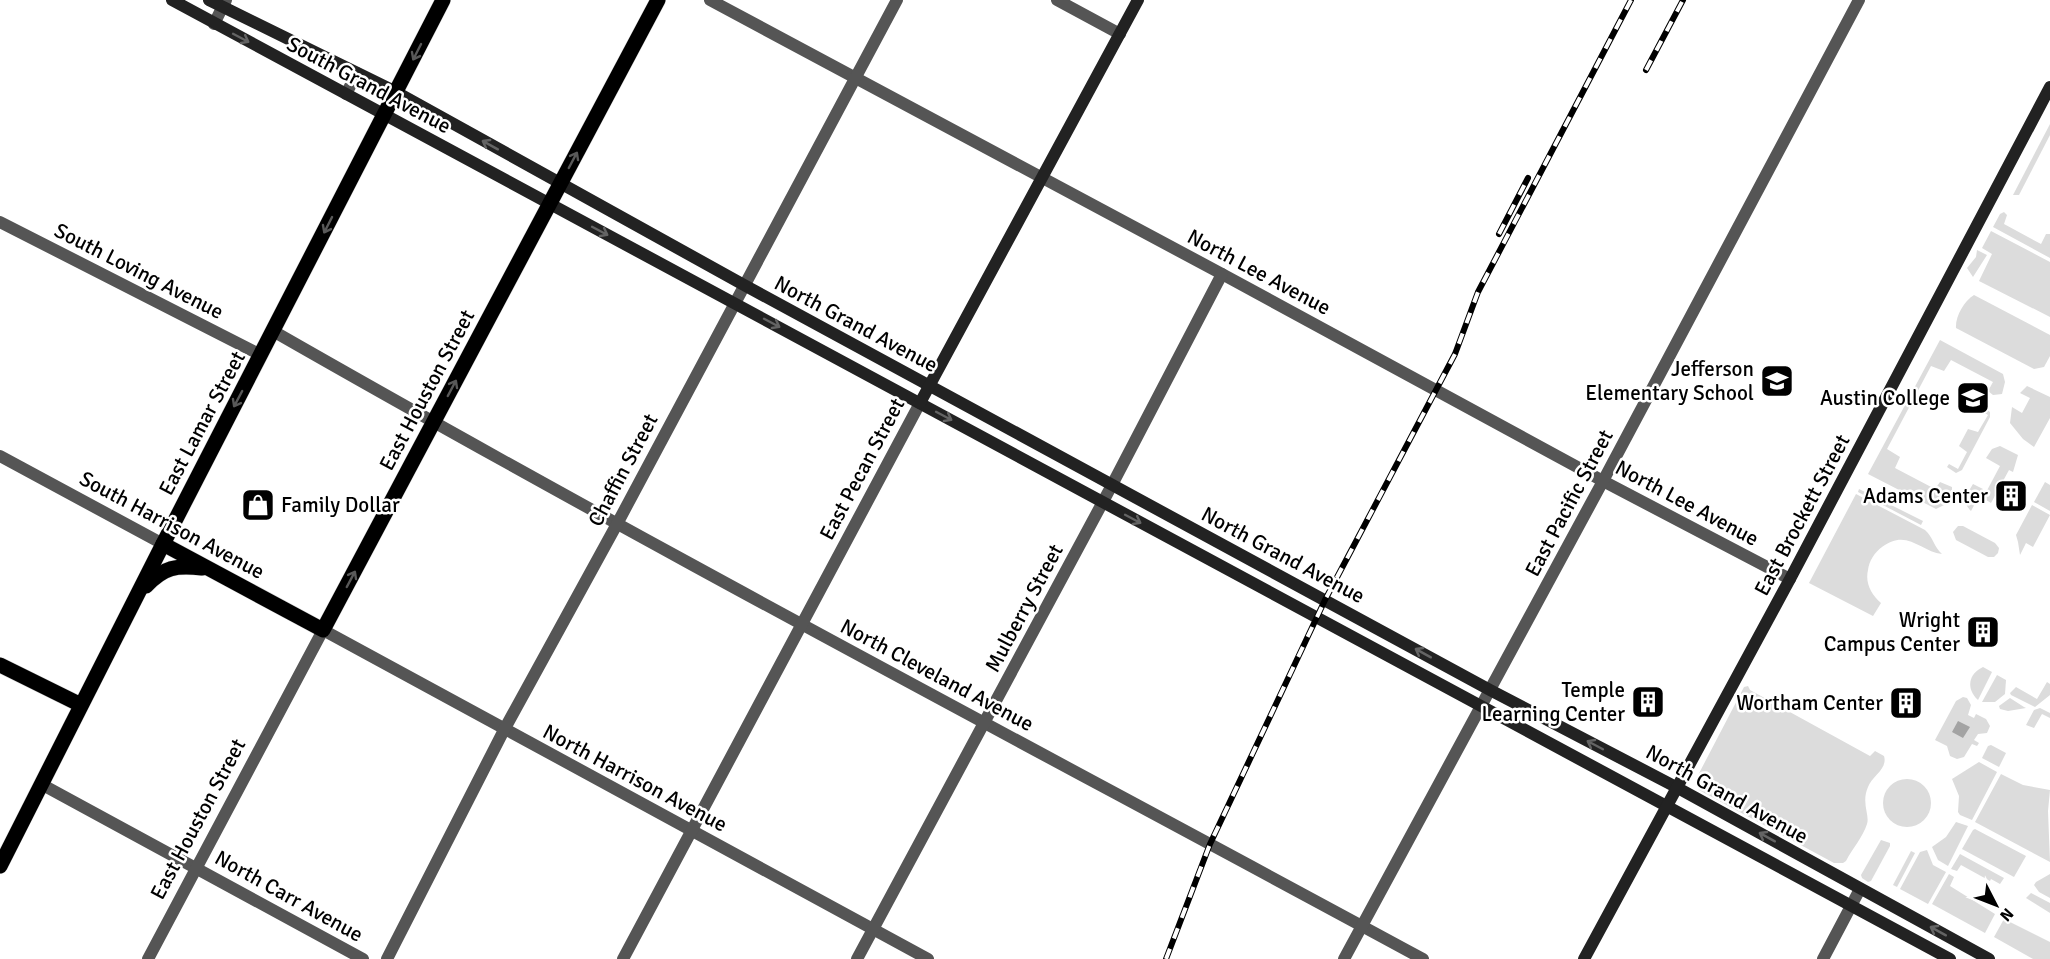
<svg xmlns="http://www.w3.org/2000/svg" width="2050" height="959" font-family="Signika,sans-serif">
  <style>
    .green { fill: #dcdcdc }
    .water { fill: #a3a3a3 }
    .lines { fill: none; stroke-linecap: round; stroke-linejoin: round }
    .primary-casing { stroke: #dbdbdb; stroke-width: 16 }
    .street { stroke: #555; stroke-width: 12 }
    .secondary { stroke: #222; stroke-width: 12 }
    .primary { stroke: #000; stroke-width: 15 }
    .rail-casing { stroke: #000; stroke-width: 6 }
    .rail { stroke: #fff; stroke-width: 4; stroke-dasharray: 11; stroke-linecap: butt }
    .oneway { stroke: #646464 }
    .oneway2 { stroke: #595959 }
    .labels { text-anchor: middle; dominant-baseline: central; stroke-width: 5; stroke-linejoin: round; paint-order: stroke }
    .street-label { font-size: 21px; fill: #000; stroke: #fff }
    .poi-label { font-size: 21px; fill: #000; stroke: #fff; text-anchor: end }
  </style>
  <rect width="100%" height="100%" fill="#fff"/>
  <g class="green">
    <path d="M2050,124V135L2019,195H2013Z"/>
    <path d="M2004,212L2007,215L2004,224L2041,244L2046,234H2050V258L1993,227L2000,214Z"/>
    <path d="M1991,231L2050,262V317L1979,281L1992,254L1982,248Z"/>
    <path d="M1977,250L1987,255L1973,277L1967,268L1976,257Z"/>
    <path d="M1974,295L2050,335V356L2044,367L2034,369L1956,328C1955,317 1964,301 1974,295Z"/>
    <path d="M1940,340L2003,374L2005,382L2002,394L1993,395L1988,391L1993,382L1951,360L1944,371L1931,366L1887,449L1900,457L1895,468L1935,489L1940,482L1952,487V490L1944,505L1936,509L1868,474Z"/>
    <path d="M2027,386L2050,397V418L2034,447L2023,439L2010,423L2012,407L2022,413L2030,398L2020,393Z"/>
    <path d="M1982,406L1990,412V417L1962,470L1956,473L1947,467L1949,464L1958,469L1967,452L1959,446L1968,429L1978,432L1988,415L1979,409Z"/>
    <path d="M2000,446L2018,455L2013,472L2009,470L1991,503L1983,498L2000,466L1986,458L1992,449Z"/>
    <path d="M2045,482L2050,485V511L2034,502Z"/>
    <path d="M1973,484L1983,489L1971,511C1961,502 1967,494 1973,484Z"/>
    <path d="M1859,489L1923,521L1921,525L1858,492Z"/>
    <path d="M1856,494L1925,530C1933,537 1934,547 1942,554C1921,552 1907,528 1882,547C1875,552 1869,561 1868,570C1865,583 1871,594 1881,603L1873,616L1809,583Z"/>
    <path d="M2032,505L2050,515L2033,547L2026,543L2020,555L2018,542L2016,535Z"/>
    <path d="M1958,526H1963L1995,543L1999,548L1998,553L1994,557H1988L1956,540L1953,532Z"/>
    <path d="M1983,667L1992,672L1978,700C1966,689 1968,674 1983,667Z"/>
    <path d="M1997,675L2006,680L2005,694L1995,702H1982Z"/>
    <path d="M2047,682L2050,684V695L2035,707L2011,695L2010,693L2016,687L2037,699Z"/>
    <path d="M1748,686L1750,690L1870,756L1875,751L1884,756C1888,769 1872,776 1868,787C1861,803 1870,815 1867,824C1863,837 1852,849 1846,861L1843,863H1834L1699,790L1695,781L1744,687Z"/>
    <path d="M1963,697L1967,698L1971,705L1968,715L1974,718L1976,714L1986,719L1990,726L1987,733L1978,734L1974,740L1979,743L1977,746L1972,744L1964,757L1957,759L1950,756L1947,746L1935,740L1956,701Z"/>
    <path d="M2010,698L2024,707L2026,708L2008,711L2000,709L1999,706Z"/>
    <path d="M2040,708L2050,713V718L2042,714L2034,728L2026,725L2034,710Z"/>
    <path d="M1991,745L2006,753L1999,767L1982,758L1988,746Z"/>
    <path d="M1979,762L1997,772L1972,820L1960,815L1958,812L1959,796L1952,779Z"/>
    <path d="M2001,774L2023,785L2050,790L2048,811L2050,862L1975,822Z"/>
    <circle cx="1907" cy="803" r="24"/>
    <path d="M1956,822L1968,826L1948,866L1938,860L1932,847L1946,837Z"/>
    <path d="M1975,829L2026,856L2014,877L1962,849L1973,830Z"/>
    <path d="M1881,840L1890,843V846L1871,881L1868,882L1862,878L1861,875Z"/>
    <path d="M1927,850L1933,865L1946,872L1928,904L1900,889L1920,852Z"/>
    <path d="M1911,851L1915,853L1897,887L1893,885Z"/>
    <path d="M1960,854L2004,878L2000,884L1991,879L1990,881L1961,865L1957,871L1951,869Z"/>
    <path d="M1949,874L1954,877L1950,886L1995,914L1985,933L1932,904Z"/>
    <path d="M2050,874V898L2039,892L2034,885L2036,882Z"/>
    <path d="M2031,893L2050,903V913L2026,898Z"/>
    <path d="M2004,919L2050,942V959H2033L1994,937Z"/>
  </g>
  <path class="water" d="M1958,721L1970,727L1963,738L1952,732Z"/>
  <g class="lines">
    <defs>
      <g id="primary">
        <path d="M163,544L323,630L658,0"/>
        <path d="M146,586C164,567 176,565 202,568"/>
        <path d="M0,665L81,705"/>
        <path d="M0,866L163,544L443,0"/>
      </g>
    </defs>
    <use href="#primary" class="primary-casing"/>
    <g class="street">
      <path d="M710,0L1222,274L1603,481L1790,579"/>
      <path d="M1057,0L1120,34"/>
      <path d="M214,24L226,0"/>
      <path d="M346,94L357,73"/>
      <path d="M0,222L261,355"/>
      <path d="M273,331C652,548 1039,751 1423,959"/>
      <path d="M0,456L163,544"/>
      <path d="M41,784L363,959"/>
      <path d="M148,959L323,630L928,959"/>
      <path d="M387,959L504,730L617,524L897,0"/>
      <path d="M623,959L920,403"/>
      <path d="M857,959L1112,485L1222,274"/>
      <path d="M1344,959L1603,481L1859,0"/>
      <path d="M1823,959L1860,889"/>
    </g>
    <g class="secondary">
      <path d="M172,0L1950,959"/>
      <path d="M209,0L396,92L744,285L1490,690L1676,787L1989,959"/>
      <path d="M920,403L1138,0"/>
      <path d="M1584,959L1790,579L2050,87"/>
    </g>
    <use href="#primary" class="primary"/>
    <defs>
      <g id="rail">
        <path d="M1646,70L1683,0"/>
        <path d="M1499,234L1528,178"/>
        <path d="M1166,959L1210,844L1325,600L1455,354L1478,292L1631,0"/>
      </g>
    </defs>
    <use href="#rail" class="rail-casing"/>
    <use href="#rail" class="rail"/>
  </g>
  <defs><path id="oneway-shaft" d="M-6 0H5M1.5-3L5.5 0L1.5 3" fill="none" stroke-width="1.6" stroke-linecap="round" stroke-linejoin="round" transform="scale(1.5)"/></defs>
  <g class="oneway">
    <use href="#oneway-shaft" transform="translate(241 38) rotate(28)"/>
    <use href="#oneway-shaft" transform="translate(490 145) rotate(-151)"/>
    <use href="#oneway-shaft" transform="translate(600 231) rotate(28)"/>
    <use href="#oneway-shaft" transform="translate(772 323) rotate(28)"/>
    <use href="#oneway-shaft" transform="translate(944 416) rotate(28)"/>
    <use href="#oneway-shaft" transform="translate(1133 519) rotate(28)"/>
    <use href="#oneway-shaft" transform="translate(1423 653) rotate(-151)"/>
    <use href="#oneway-shaft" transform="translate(1595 745) rotate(-152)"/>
    <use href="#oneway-shaft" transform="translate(1767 837) rotate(-151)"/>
    <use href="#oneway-shaft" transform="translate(1938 931) rotate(-151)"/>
  </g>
  <g class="oneway2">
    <use href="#oneway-shaft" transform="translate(417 52) rotate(117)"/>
    <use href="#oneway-shaft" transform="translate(573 160) rotate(-62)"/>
    <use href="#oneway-shaft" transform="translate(328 225) rotate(117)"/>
    <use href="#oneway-shaft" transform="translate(452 388) rotate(-62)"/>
    <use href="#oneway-shaft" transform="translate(238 399) rotate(118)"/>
    <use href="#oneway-shaft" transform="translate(351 579) rotate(-62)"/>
  </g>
  <defs>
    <symbol id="school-square" viewBox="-11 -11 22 22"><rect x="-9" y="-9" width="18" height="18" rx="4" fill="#000" stroke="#fff"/><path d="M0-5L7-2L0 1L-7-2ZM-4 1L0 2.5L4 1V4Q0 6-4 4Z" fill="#fff"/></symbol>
    <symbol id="university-square" viewBox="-11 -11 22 22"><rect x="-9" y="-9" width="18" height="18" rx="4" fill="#000" stroke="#fff"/><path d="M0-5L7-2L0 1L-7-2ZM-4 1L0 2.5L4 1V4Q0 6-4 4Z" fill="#fff"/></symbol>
    <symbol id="building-square" viewBox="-11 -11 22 22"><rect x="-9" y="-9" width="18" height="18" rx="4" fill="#000" stroke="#fff"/><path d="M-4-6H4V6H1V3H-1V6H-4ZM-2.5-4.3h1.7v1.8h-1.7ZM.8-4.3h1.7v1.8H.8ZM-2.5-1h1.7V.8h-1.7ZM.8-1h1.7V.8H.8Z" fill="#fff"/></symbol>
    <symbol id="shop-square" viewBox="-11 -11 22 22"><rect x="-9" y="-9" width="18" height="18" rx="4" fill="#000" stroke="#fff"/><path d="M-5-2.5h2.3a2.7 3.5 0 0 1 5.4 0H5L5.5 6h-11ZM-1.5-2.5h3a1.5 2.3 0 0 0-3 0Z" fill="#fff"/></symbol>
  </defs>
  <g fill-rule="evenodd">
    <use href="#school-square" x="1758" y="362" width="38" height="38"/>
    <use href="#university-square" x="1954" y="379" width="38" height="38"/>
    <use href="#building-square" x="1992" y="477" width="38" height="38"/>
    <use href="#shop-square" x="239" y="486" width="38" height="38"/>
    <use href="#building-square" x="1964" y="613" width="38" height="38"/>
    <use href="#building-square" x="1629" y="683" width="38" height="38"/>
    <use href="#building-square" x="1887" y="684" width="38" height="38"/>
  </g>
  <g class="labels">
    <g class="street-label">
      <text transform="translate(369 85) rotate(28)">South Grand Avenue</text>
      <text transform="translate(139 271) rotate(27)">South Loving Avenue</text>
      <text transform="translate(1259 272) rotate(28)">North Lee Avenue</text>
      <text transform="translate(856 324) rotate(28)">North Grand Avenue</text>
      <text transform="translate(427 390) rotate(-62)">East Houston Street</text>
      <text transform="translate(202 423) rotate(-62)">East Lamar Street</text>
      <text transform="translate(862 469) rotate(-62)">East Pecan Street</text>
      <text transform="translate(623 470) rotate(-62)">Chaffin Street</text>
      <text transform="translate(1569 503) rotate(-62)">East Pacific Street</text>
      <text transform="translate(1687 503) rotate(28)">North Lee Avenue</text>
      <text transform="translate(1802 515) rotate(-62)">East Brockett Street</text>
      <text transform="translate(172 525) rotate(28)">South Harrison Avenue</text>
      <text transform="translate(1283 555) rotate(28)">North Grand Avenue</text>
      <text transform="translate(1024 608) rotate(-62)">Mulberry Street</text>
      <text transform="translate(937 675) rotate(28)">North Cleveland Avenue</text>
      <text transform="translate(635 778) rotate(28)">North Harrison Avenue</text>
      <text transform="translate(1727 794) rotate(29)">North Grand Avenue</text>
      <text transform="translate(198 819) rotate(-62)">East Houston Street</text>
      <text transform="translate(289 896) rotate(29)">North Carr Avenue</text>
    </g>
    <g class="poi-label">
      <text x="1754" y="369">Jefferson<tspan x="1754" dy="24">Elementary School</tspan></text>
      <text x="1950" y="398">Austin College</text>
      <text x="1988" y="496">Adams Center</text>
      <text x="281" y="505" text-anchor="start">Family Dollar</text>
      <text x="1960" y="620">Wright<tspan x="1960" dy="24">Campus Center</tspan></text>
      <text x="1625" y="690">Temple<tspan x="1625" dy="24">Learning Center</tspan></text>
      <text x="1883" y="703">Wortham Center</text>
    </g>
  </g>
  <g transform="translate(1996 905) rotate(132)" stroke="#ffffff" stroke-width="4.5" paint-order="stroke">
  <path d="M0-4.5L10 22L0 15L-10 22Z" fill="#000000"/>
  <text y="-9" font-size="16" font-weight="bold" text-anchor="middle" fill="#000000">N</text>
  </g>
</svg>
